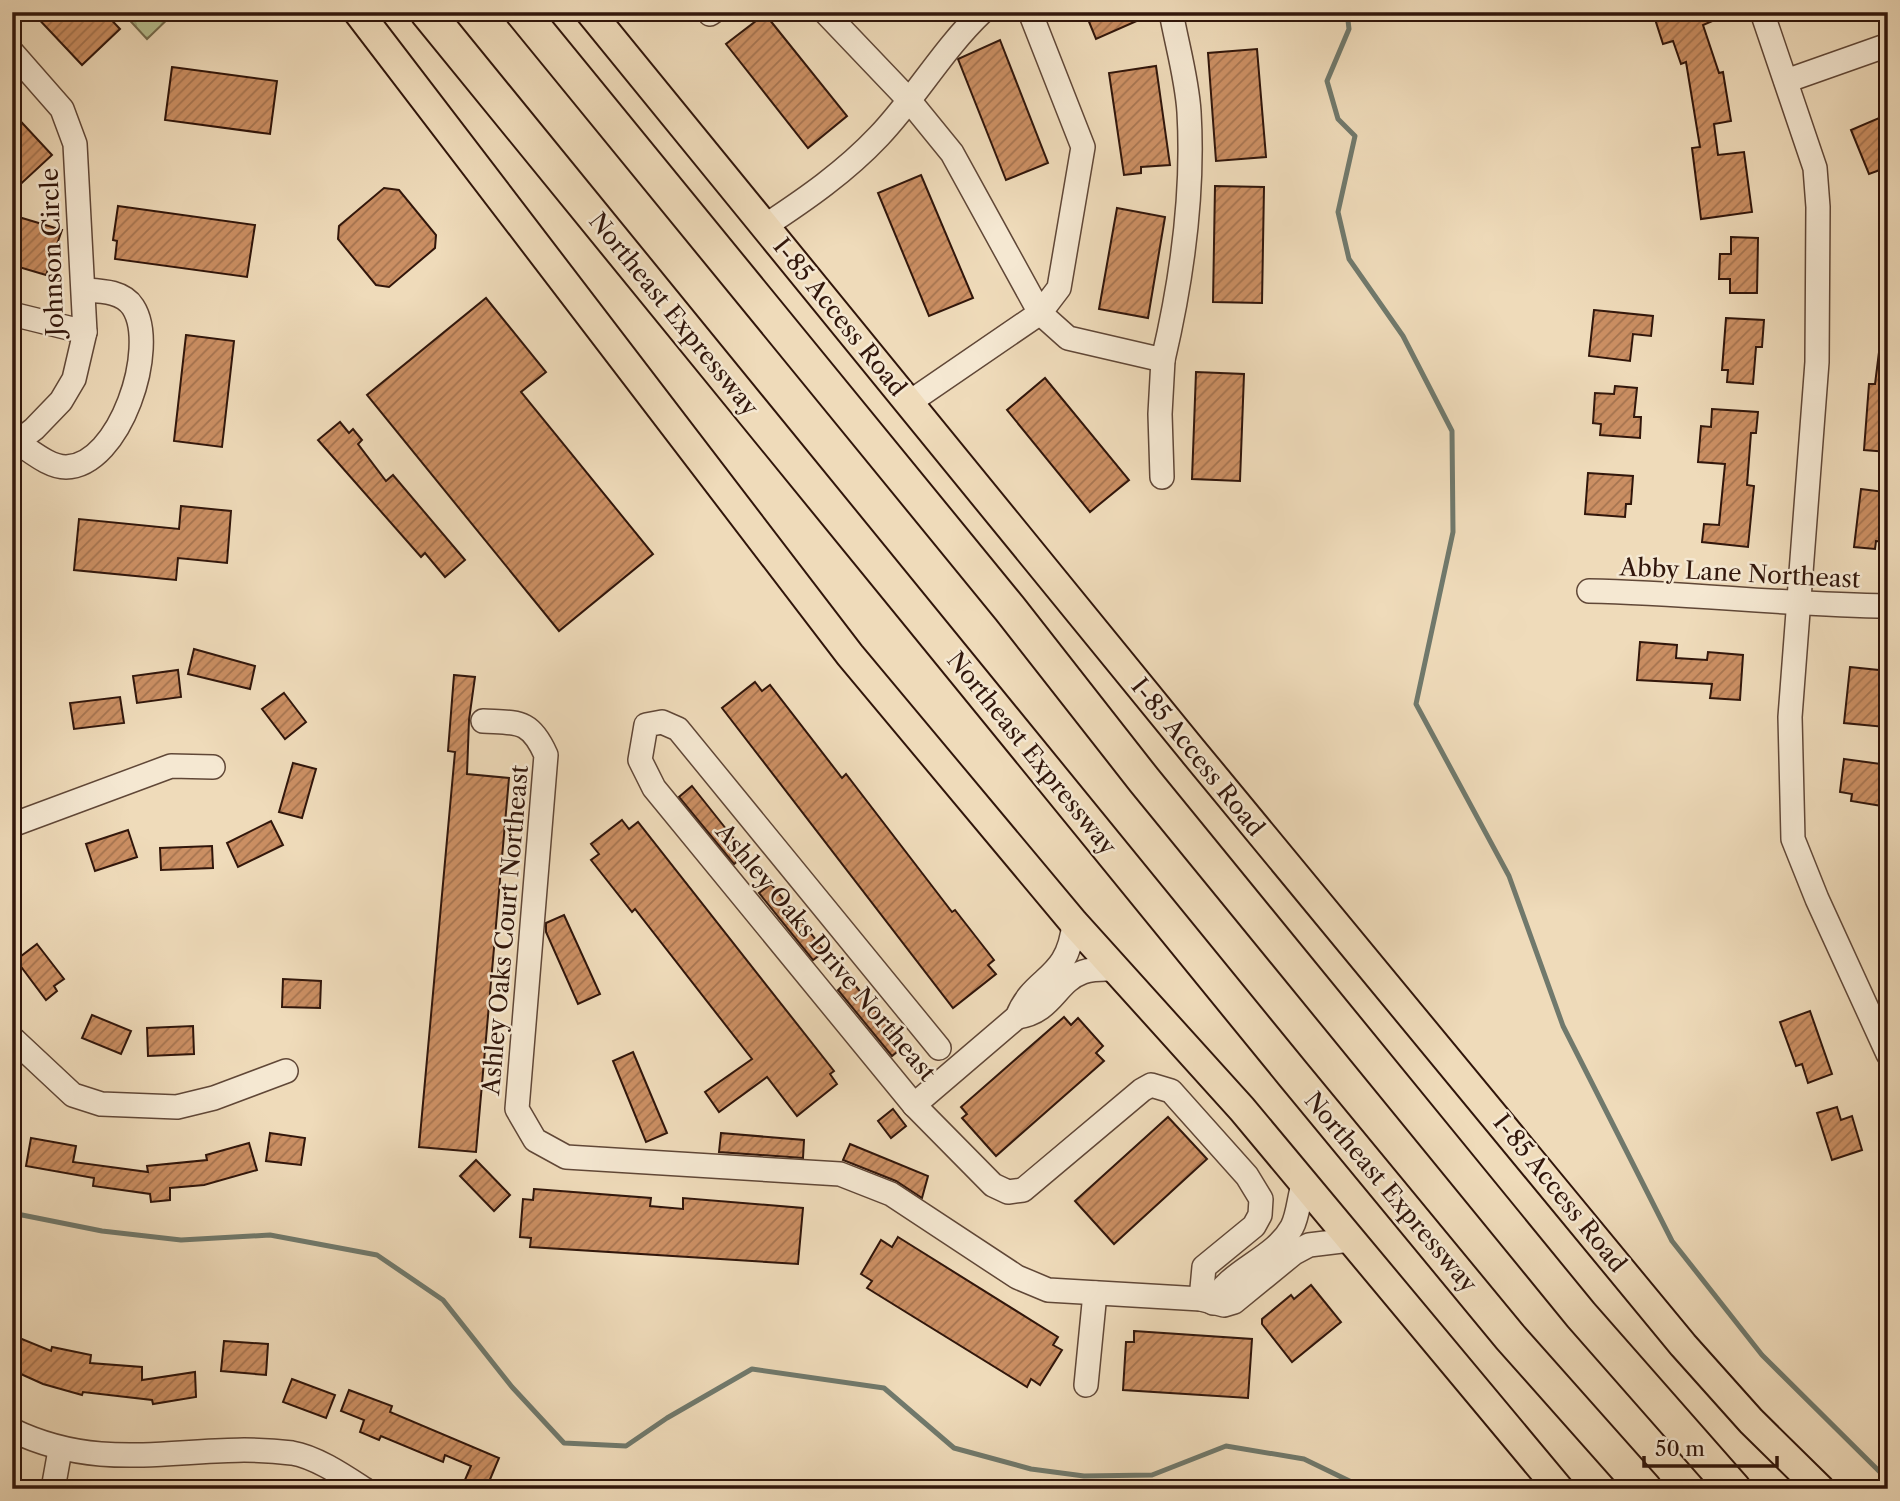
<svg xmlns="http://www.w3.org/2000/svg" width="1900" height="1501" font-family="'Libre Caslon Text',serif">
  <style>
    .park { fill: url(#park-crowns); stroke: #746c4e; stroke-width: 2 }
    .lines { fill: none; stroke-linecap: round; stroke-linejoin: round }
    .stream { stroke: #70796c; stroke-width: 5 }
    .building { fill: url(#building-hatch); stroke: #31160b; stroke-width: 2 }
    .minor-casing { stroke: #604737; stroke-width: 26 }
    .major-casing { stroke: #31160b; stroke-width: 32 }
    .highway-casing { stroke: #31160b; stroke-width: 37 }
    .minor { stroke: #f5e8d2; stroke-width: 23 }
    .major { stroke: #efdbba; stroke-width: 28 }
    .highway { stroke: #efdbba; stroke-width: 33 }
    .labels { text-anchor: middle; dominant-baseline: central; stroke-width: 5; stroke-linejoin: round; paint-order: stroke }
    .street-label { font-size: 24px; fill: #31160b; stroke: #f5e8d2 }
  </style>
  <defs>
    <pattern id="park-crowns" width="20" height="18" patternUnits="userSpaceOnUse" patternTransform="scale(1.75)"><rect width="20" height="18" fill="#b7c191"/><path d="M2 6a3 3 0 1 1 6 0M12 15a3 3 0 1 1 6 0" fill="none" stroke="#9ea57c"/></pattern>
    <pattern id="building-hatch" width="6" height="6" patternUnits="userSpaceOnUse" patternTransform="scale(1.75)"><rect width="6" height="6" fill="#cb8f63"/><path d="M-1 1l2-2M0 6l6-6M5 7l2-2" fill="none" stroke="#a57450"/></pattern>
  </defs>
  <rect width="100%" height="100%" fill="#efdbba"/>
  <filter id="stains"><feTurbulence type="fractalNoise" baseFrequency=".00286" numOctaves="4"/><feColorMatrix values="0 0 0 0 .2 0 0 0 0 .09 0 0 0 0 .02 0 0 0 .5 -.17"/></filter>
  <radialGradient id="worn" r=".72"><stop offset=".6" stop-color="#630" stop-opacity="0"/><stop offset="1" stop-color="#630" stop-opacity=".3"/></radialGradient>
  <path class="park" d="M122,12H175L147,39Z"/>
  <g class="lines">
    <g class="stream">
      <path d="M1347,12L1349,29L1327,81L1338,119L1355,136L1338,212L1349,259L1403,336L1452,431L1453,532L1416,704L1509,876L1563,1026L1672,1241L1762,1355L1888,1480"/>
      <path d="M12,1213L102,1231L181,1240L270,1235L377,1255L443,1300L512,1387L564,1443L626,1446L667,1418L752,1369L884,1388L954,1448L1031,1469L1084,1476L1152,1475L1226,1446L1304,1459L1366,1489"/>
    </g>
  </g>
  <g class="building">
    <path d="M32,12H104L120,29L82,65Z"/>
    <path d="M1085,12H1157L1096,39Z"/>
    <path d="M1675,12H1733L1703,25L1719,73L1723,72L1731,121L1714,124L1718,155L1744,152L1752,212L1701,219L1692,148L1700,147L1686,62L1681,64L1673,41L1663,44L1655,19Z"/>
    <path d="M765,14L847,116L808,148L726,44Z"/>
    <path d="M1000,40L1048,163L1006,180L958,59Z"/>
    <path d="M1257,49L1266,157L1216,161L1208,53Z"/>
    <path d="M1156,66L1170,165L1141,167V173L1124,175L1109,73Z"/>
    <path d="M172,67L277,81L270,134L165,120Z"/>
    <path d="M12,112L52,155L12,192Z"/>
    <path d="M1879,118L1888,140V167L1869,174L1851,130Z"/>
    <path d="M921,175L973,298L929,316L878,193Z"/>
    <path d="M1215,186L1264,187L1262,303L1213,302Z"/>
    <path d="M384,188L399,190L436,235L435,248L389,287L376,285L338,239L339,226Z"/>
    <path d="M118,206L255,225L247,277L115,259L117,241L113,240Z"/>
    <path d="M1117,208L1165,217L1148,318L1099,309Z"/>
    <path d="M12,215L62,230L46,275L12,265Z"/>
    <path d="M1731,237L1758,238L1757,293H1730V279H1719L1720,254H1731Z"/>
    <path d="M486,298L546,372L521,392L653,554L559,631L367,395Z"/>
    <path d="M1594,310L1653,316L1651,336L1633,334L1630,361L1589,356Z"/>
    <path d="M1726,318L1764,320L1762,347H1756L1753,384L1727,382L1728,370H1722Z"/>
    <path d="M186,335L234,341L222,447L174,441Z"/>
    <path d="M1879,352L1888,353V452L1864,450L1869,384H1875Z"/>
    <path d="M1196,372L1244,374L1240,481L1192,479Z"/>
    <path d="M1045,378L1129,480L1090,512L1007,410Z"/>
    <path d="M1615,386L1637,388L1634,417H1641L1640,438L1600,435L1601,424L1593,423L1595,393L1614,394Z"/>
    <path d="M1712,409L1758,412L1756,433H1751L1747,485L1754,486L1748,547L1702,542L1704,524L1719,525L1725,464L1698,462L1701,426L1711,427Z"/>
    <path d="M340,422L349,433L353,429L362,440L358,444L386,481L393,475L465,560L445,577L425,553L421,557L318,440Z"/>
    <path d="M1588,473L1633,476L1631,504H1626L1625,517L1585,514Z"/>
    <path d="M1861,489L1885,492L1884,499L1888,500V542L1876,541L1875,549L1854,547Z"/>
    <path d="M181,506L231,511L227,563L178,558L176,580L74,570L79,519L179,529Z"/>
    <path d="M1640,642L1677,645L1676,658L1707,660L1708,652L1743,655L1740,700L1710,698L1712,684L1637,680Z"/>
    <path d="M194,649L255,666L250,689L188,674Z"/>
    <path d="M1850,667L1888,671L1885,727L1844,723Z"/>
    <path d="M178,670L181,697L137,703L133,676Z"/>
    <path d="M454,675L475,677L469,720L467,774L509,778L476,1152L419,1147L455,752L448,751Z"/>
    <path d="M755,682L762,691L770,685L842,778L846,774L952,912L955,910L994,960L988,965L996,974L953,1008L722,708Z"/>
    <path d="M284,693L306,722L285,739L262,709Z"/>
    <path d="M120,697L124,723L74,729L70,703Z"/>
    <path d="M1844,759L1888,765V807L1851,801L1852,794L1840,792Z"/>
    <path d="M293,763L316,769L302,818L279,812Z"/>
    <path d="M692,786L746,854L734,864L679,797Z"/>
    <path d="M622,820L629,829L638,822L834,1071L830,1074L837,1084L797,1116L767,1077L719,1112L705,1092L752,1059L635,909L632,912L591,860L599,854L591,844Z"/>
    <path d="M271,821L283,845L238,867L227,843Z"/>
    <path d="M128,830L137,857L95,871L86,844Z"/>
    <path d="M212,846L213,868L161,870L160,848Z"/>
    <path d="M771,884L825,951L813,960L759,893Z"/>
    <path d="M564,915L600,994L578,1004L546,932V923Z"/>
    <path d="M37,944L64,979L54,986L57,991L46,1000L16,960Z"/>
    <path d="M283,979L321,981L320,1008L282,1007Z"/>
    <path d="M850,979L904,1046L892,1056L838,990Z"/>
    <path d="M1810,1011L1832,1074L1808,1083L1802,1064L1796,1066L1780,1022Z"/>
    <path d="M92,1015L131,1031L121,1054L82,1038Z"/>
    <path d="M1064,1017L1071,1025L1078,1018L1103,1046L1096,1053L1104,1061L996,1156L962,1118L967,1114L961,1107Z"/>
    <path d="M193,1026L194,1054L148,1056L147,1028Z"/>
    <path d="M633,1052L667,1133L646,1142L613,1061Z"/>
    <path d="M1837,1107L1841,1120L1852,1116L1862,1150L1832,1160L1817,1113Z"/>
    <path d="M893,1109L906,1126L891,1138L878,1121Z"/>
    <path d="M1168,1117L1207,1159L1114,1244L1075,1201Z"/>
    <path d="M270,1133L305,1138L301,1165L266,1161Z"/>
    <path d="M721,1133L804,1140L803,1158L719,1152Z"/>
    <path d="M31,1138L76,1146L73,1162L148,1172L147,1166L207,1160L206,1155L249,1143L257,1170L204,1185L170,1188V1200L151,1202L150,1194L93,1186L94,1178L26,1166Z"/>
    <path d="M850,1144L928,1176L922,1198L896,1181L843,1160Z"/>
    <path d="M476,1160L510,1195L494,1211L460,1176Z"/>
    <path d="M534,1189L651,1198L650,1206L683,1209V1198L803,1208L798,1264L530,1247L531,1238L520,1237L523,1199L533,1200Z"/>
    <path d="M898,1237L1058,1337L1053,1345L1062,1350L1040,1385L1031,1379L1027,1387L867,1288L872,1281L861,1274L881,1240L892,1247Z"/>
    <path d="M1311,1285L1341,1322L1292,1362L1262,1324V1319L1291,1295L1294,1299Z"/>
    <path d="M1134,1331L1252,1339L1248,1398L1123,1390L1126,1342H1134Z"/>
    <path d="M12,1335L51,1351L52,1347L91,1355L90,1363L142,1367V1380L195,1372L196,1397L153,1404L152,1400L83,1392L82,1395L43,1384L12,1370Z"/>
    <path d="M224,1341L268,1344L266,1375L221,1371Z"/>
    <path d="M292,1379L335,1395L326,1418L283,1402Z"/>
    <path d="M349,1390L392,1406L390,1412L499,1458L486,1489H461L471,1466L445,1455L443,1462L381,1436L379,1440L360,1432L364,1420L341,1411Z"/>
  </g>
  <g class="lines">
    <defs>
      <g id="minor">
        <path d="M825,12L908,99L952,153L1040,313L1059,288L1083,147L1030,12"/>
        <path d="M1762,12L1815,168L1818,207L1817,362L1790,717L1793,839L1817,899L1888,1054"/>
        <path d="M710,14L713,12"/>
        <path d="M12,52L62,109L75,144L85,332L74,379L61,401L34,429L12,446"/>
        <path d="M1786,81L1888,45"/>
        <path d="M765,226C806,199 845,172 879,136C916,97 943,49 982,12"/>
        <path d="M12,314L85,332"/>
        <path d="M910,402L1040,313L1068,338L1163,360C1182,279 1194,196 1189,112C1187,79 1177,45 1171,12"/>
        <path d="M18,443C31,451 49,467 66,467C120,466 159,347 133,307C123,291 101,291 84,290"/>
        <path d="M1162,477L1160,414L1163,360"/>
        <path d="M1589,591C1689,593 1788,605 1888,606"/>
        <path d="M483,721C518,723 530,719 546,755L517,1109L535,1140L566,1157L840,1174L891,1194L1017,1277L1048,1290L1201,1299L1224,1305L1234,1302L1294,1253L1309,1245L1350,1240"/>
        <path d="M12,825L171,766L213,767"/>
        <path d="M1017,1017C1053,1012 1055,982 1083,972C1094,968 1105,969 1116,969"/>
        <path d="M12,1038L73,1095L101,1104L177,1107L214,1098L286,1071"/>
        <path d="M939,1048L678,729L662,722L646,725L640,760L654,788L914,1105L1017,1017C1034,974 1068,982 1074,923"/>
        <path d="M914,1105L993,1185L1008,1192L1023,1190L1142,1090L1151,1085L1171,1091L1247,1176L1261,1199L1260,1215L1254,1226L1204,1267L1201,1299"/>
        <path d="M1213,1303C1228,1270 1274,1260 1292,1227C1298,1216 1299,1198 1303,1185"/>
        <path d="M1086,1385L1095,1293"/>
        <path d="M12,1430C111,1478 192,1440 292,1453C316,1457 344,1476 364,1489"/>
        <path d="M53,1489L60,1450"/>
      </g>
      <g id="major">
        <path d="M358,12L850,655L1074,923L1242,1109L1559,1489"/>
        <path d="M590,12L1192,750L1683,1345L1751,1421L1820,1489"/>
      </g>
      <g id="highway">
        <path d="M427,12L1293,1074L1510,1337L1645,1489"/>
        <path d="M522,12L1010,609L1144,780L1581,1315L1734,1489"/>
      </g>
    </defs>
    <use href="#minor" class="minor-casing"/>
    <use href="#major" class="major-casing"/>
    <use href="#highway" class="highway-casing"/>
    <use href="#minor" class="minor"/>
    <use href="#major" class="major"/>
    <use href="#highway" class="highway"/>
  </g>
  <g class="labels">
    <g class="street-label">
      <text transform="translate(52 252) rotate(-92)">Johnson Circle</text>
      <text transform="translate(674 314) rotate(51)">Northeast Expressway</text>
      <text transform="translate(840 317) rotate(51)">I-85 Access Road</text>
      <text transform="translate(1740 573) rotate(3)">Abby Lane Northeast</text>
      <text transform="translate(1032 753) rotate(51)">Northeast Expressway</text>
      <text transform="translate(1198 757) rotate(51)">I-85 Access Road</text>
      <text transform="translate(505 930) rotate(-85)">Ashley Oaks Court Northeast</text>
      <text transform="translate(826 952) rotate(50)">Ashley Oaks Drive Northeast</text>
      <text transform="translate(1391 1192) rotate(50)">Northeast Expressway</text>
      <text transform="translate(1560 1193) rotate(51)">I-85 Access Road</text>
    </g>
  </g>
  <rect width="1900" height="1501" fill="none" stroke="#efdbba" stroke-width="42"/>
  <rect x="14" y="14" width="1872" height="1473" fill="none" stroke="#31160b" stroke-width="3.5"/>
  <rect x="21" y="21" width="1858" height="1459" fill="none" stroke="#31160b" stroke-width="2"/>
  <path d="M1644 1456v10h133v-10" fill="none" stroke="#31160b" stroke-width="3.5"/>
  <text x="1655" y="1456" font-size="21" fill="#31160b" stroke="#f5e8d2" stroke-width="5" paint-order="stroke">50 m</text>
  <rect width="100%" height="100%" filter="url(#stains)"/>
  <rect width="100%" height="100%" fill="url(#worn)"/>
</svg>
